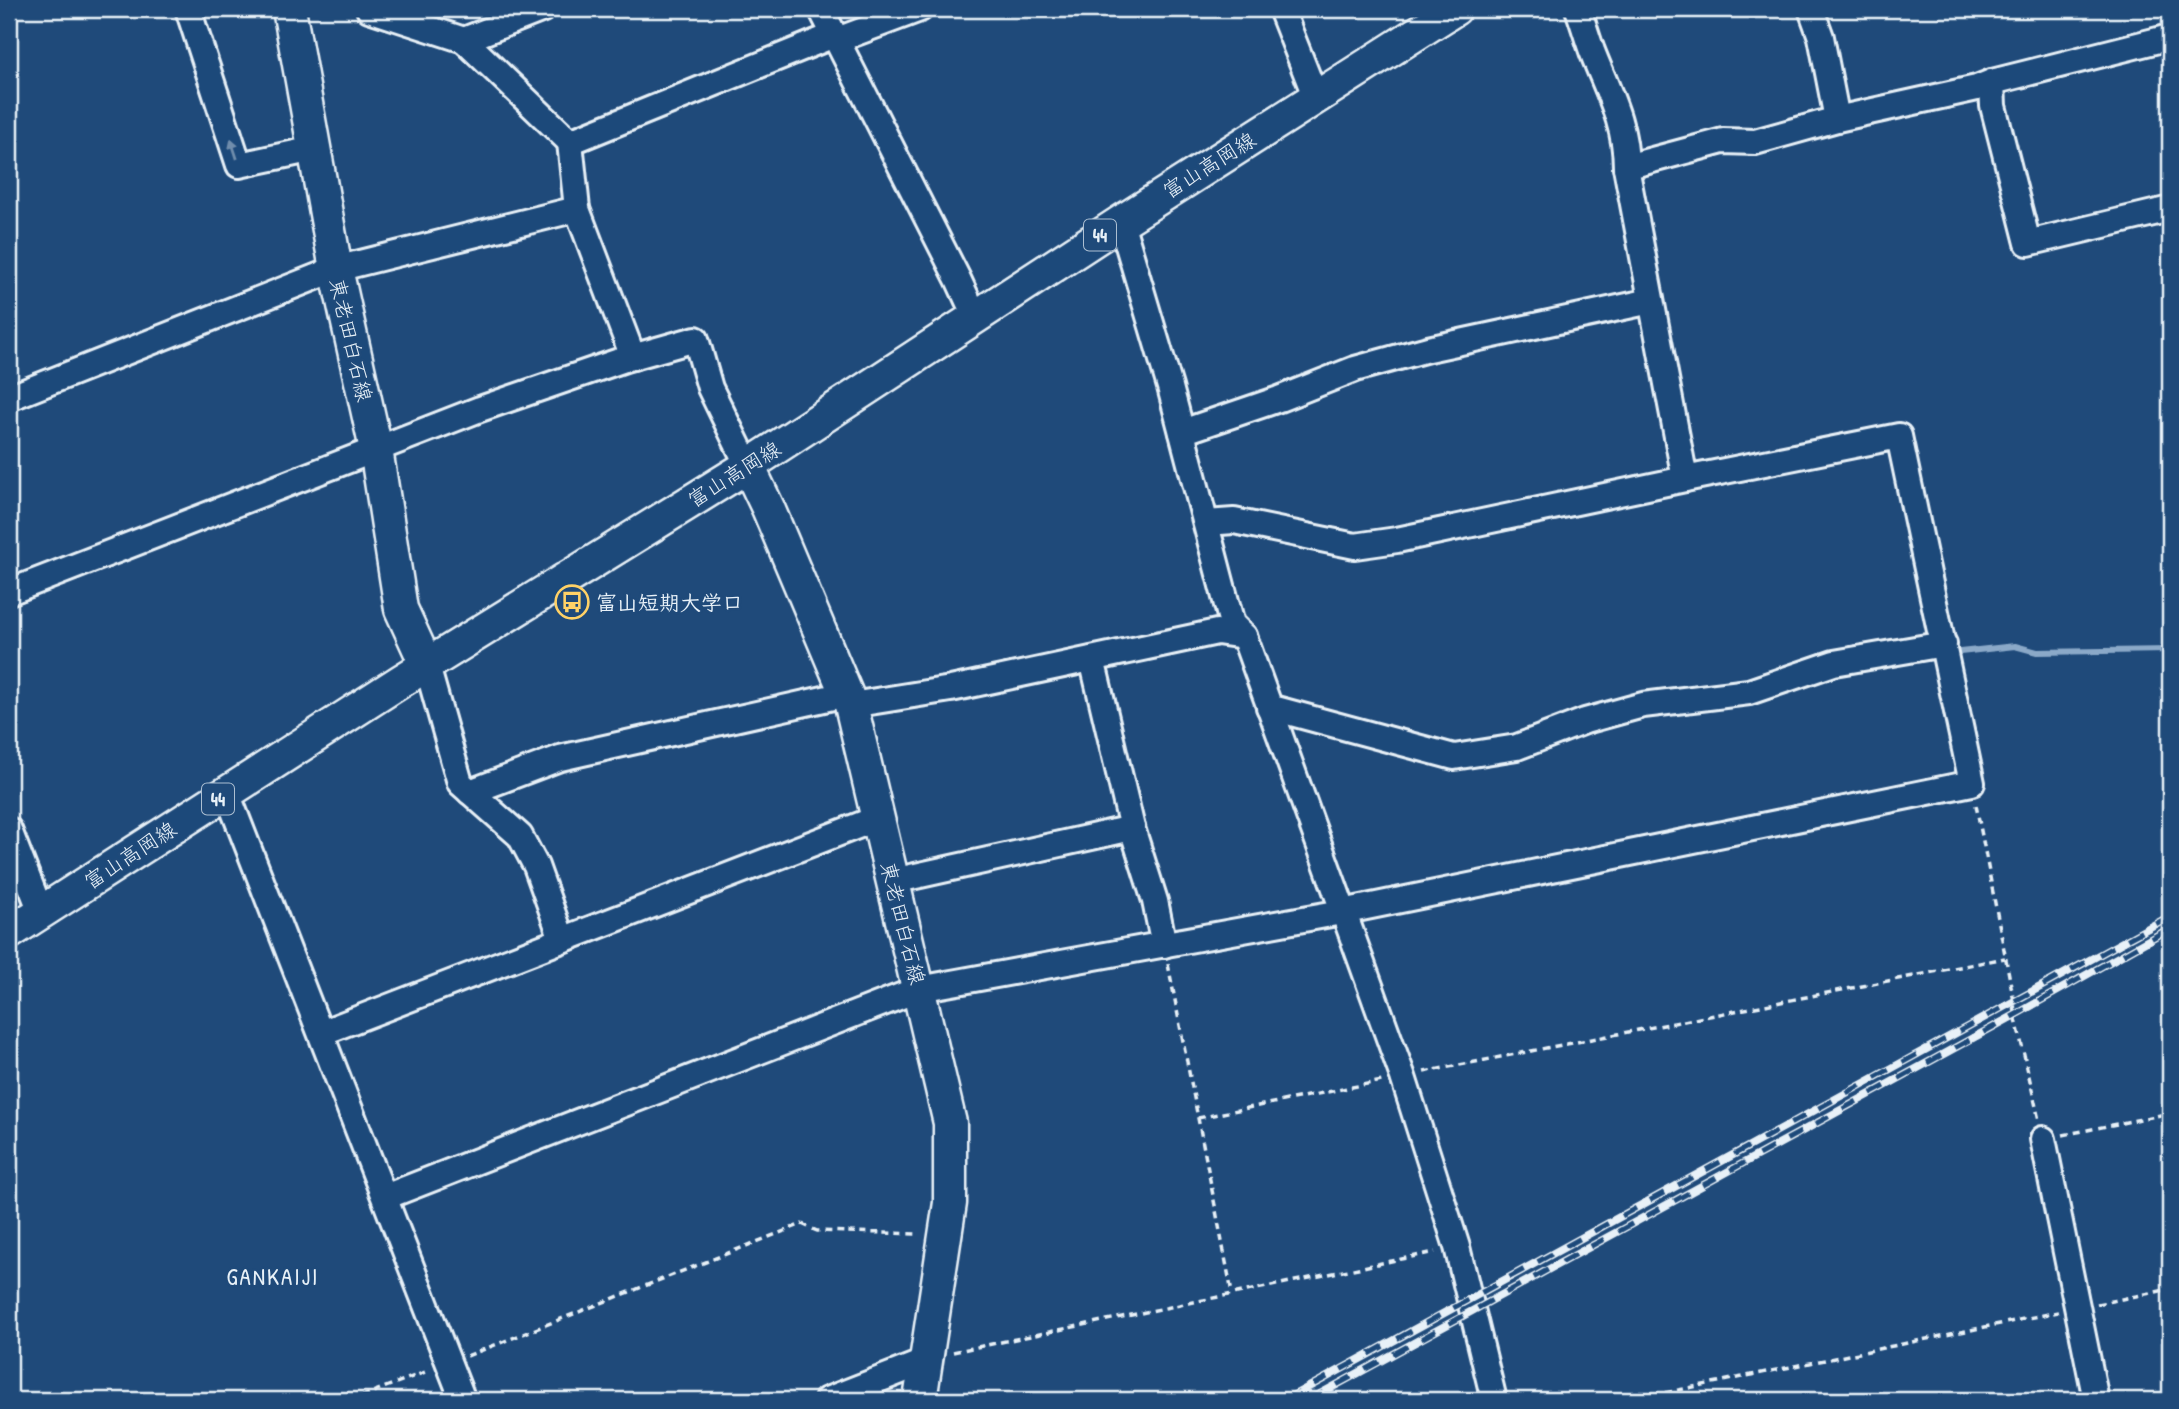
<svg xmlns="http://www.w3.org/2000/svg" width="2179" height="1409" font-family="'Patrick Hand','Klee One',sans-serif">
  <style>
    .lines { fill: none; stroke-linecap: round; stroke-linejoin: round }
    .stream { stroke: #8ba9c8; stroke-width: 6 }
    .minor-casing { stroke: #e8f1f8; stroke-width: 30 }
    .major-casing { stroke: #e8f1f8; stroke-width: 37 }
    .path { stroke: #e8f1f8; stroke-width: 3.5; stroke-dasharray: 7 5; stroke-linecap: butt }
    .minor { stroke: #1f4a7a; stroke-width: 24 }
    .major { stroke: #1f4a7a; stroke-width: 32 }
    .rail-casing { stroke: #e8f1f8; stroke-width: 8 }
    .rail { stroke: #1f4a7a; stroke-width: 5; stroke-dasharray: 16; stroke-linecap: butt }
    .oneway { fill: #6f8dac }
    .labels { text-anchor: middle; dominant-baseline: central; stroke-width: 5; stroke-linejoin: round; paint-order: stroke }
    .shield { fill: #1f4a7a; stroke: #acbfd2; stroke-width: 2 }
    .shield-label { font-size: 19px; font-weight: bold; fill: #e8f1f8 }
    .street-label { font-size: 21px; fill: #e8f1f8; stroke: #1f4a7a }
    .poi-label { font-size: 21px; font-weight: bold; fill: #e8f1f8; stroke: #1f4a7a; text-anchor: start }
    .neighbourhood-label { font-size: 23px; letter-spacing: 2px; fill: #e8f1f8; stroke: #1f4a7a }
  </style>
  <rect width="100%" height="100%" fill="#1f4a7a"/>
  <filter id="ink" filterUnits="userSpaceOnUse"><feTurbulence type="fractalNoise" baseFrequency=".0143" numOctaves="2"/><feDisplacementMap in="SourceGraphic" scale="14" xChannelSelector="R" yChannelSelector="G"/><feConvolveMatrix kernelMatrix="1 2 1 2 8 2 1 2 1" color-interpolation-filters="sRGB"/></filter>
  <g filter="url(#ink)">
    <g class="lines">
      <path class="stream" d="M1960,652L2015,646L2037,652L2170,650"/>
      <defs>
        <g id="minor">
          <path d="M188,9L239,165L314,149"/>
          <path d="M369,9L464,40L570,142L834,35"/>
          <path d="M821,9L958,279L975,316"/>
          <path d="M1281,9L1316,98"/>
          <path d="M1811,9L1821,37L1837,119L1977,88L1992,82L2170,37"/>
          <path d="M464,40L543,9"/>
          <path d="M837,40L920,9"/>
          <path d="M1992,82L1993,106L2028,243L2170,209"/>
          <path d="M570,142L577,209L633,357"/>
          <path d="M1626,167L1723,141L1755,142L1837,119"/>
          <path d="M1121,222L1170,387L1232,624L1244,636L1403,1077L1457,1247L1494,1400"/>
          <path d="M9,398L336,269L577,209"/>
          <path d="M1182,432L1279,399L1355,369L1428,349L1651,301"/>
          <path d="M1206,523L1234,521L1355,546L1397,540L1685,479"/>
          <path d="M9,592L480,409L625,359L696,339L710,388L748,466"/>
          <path d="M1092,659L1132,828"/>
          <path d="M427,666L460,783L520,836L536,866L562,939"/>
          <path d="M851,705L951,689L1217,632L1244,636"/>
          <path d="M1269,707L1454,757L1517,747L1585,721L1643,705L1749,692L1834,663L1944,644"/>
          <path d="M470,792L560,758L846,694"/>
          <path d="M227,793L463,1400"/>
          <path d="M9,830L41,912"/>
          <path d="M893,881L1132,828L1155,901L1164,945"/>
          <path d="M321,1033L878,818"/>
          <path d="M2043,1139L2096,1400"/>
          <path d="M385,1197L919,989L1342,912L1972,783L1899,436L1685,479L1626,167C1626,123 1607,90 1592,51C1587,37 1583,23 1578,9"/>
          <path d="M827,1400L924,1362"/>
        </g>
        <g id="major">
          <path d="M289,9L336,269L376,449L401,609L427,666"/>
          <path d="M748,466L768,508L851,705L950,1123V1203L920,1400"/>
          <path d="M9,933L401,681L748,466L1121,222L1455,9"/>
        </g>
      </defs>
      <use href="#minor" class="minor-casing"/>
      <use href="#major" class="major-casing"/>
      <g class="path">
        <path d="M1976,805L2014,1001L2015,1015L2039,1120"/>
        <path d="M1168,964L1232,1293"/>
        <path d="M1424,1072L2005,958"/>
        <path d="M1198,1118L1382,1081"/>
        <path d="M2063,1135L2170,1113"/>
        <path d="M2097,1304L2170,1289"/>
        <path d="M953,1352L1435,1252"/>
        <path d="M467,1356L802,1224L817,1231L919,1234"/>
        <path d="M351,1400L428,1371"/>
        <path d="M1630,1400L2058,1312"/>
      </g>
      <use href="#minor" class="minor"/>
      <use href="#major" class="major"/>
      <defs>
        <g id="rail">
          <path d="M1285,1400L2170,916"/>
          <path d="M1309,1400L2015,1015L2170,928"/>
        </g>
      </defs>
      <use href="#rail" class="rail-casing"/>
      <use href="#rail" class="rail"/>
    </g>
    <defs><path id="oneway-solid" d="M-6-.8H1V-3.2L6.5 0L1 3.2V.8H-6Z" transform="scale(1.75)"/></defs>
    <use class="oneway" href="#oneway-solid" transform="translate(234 149) rotate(-108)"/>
  </g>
  <defs>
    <symbol id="bus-ring" viewBox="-11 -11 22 22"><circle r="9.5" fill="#1f4a7a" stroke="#ffd166" stroke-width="1.5"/><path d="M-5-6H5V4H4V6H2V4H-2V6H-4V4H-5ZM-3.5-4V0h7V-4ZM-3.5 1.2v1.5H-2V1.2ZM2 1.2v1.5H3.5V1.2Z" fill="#ffd166"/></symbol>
  </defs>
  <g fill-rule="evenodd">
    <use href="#bus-ring" x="553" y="583" width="38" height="38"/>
  </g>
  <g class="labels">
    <g class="shield">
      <rect x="1084" y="219.5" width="32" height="31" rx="5"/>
      <rect x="202" y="783.5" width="32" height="31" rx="5"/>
    </g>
    <g class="shield-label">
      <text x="1100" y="235">44</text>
      <text x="218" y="799">44</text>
    </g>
    <g class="street-label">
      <text transform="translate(1209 165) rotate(-32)">富山高岡線</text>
      <text transform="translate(351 340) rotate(77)">東老田白石線</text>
      <text transform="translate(734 474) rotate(-32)">富山高岡線</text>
      <text transform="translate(130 855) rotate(-33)">富山高岡線</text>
      <text transform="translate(903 923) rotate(76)">東老田白石線</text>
    </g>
    <g class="poi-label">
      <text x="596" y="602">富山短期大学口</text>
    </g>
    <g class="neighbourhood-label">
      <text x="273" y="1276">GANKAIJI</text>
    </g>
  </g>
  <rect width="2179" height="1409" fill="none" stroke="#1f4a7a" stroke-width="35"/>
  <rect x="18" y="18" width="2144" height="1374" fill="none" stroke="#e8f1f8" stroke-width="2.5" filter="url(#ink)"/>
</svg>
